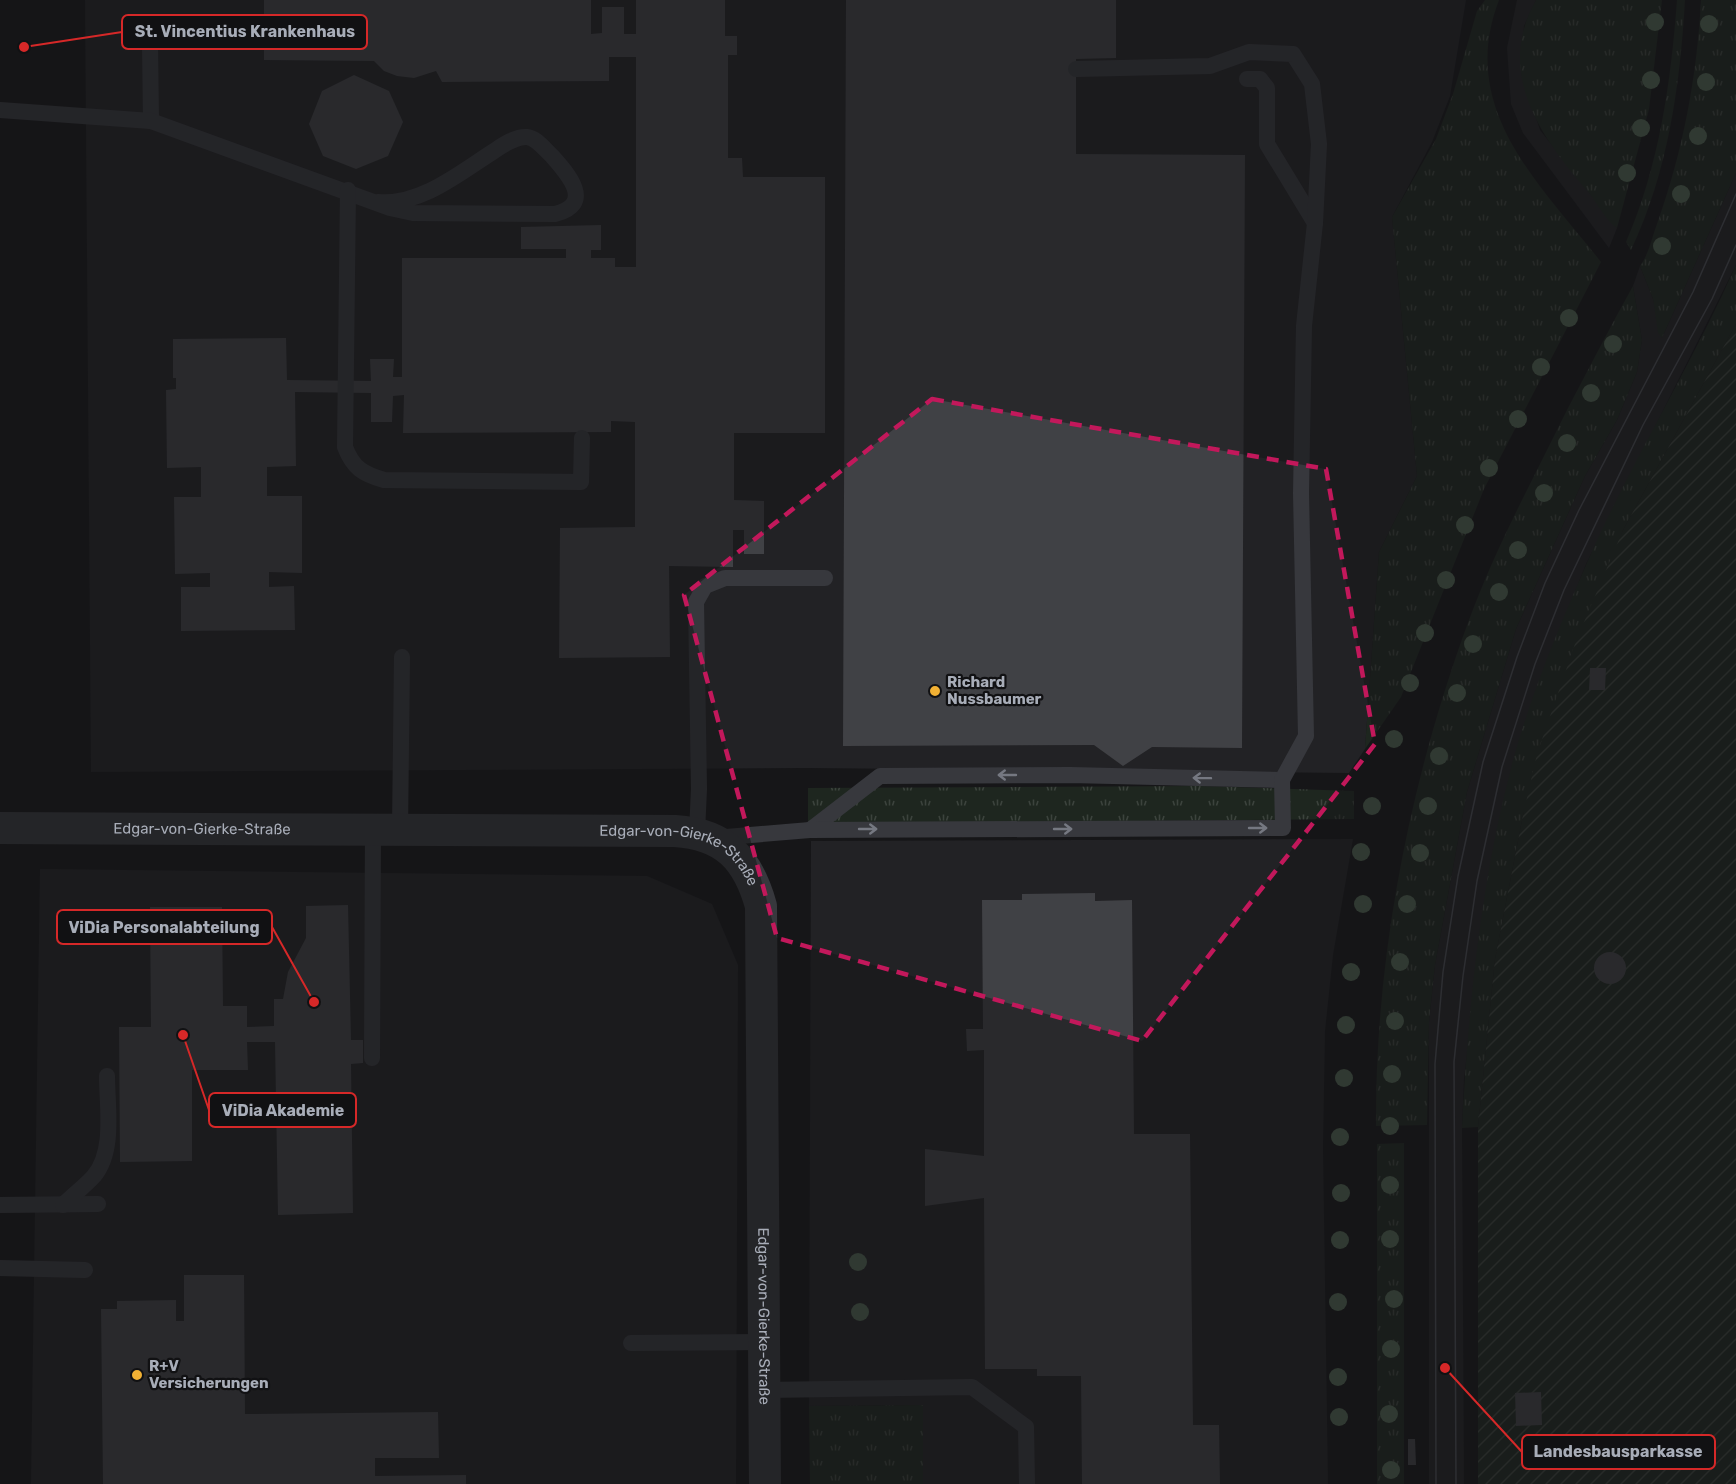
<svg xmlns="http://www.w3.org/2000/svg" width="1736" height="1484" font-family="Rubik,sans-serif">
  <style>
    .built { fill: #222225 }
    .grass { fill: url(#grass-tufts) }
    .garden { fill: url(#garden-furrows) }
    .building { fill: #404145 }
    .lines { fill: none; stroke-linecap: round; stroke-linejoin: round }
    .lane { stroke: #37383d; stroke-width: 16 }
    .street { stroke: #37383d; stroke-width: 32 }
    .tram { stroke: #4a4c52; stroke-width: 1.5 }
    .tree { fill: #506452 }
    .oneway { stroke: #757881 }
    .marked { fill: none; stroke: #c2185b; stroke-width: 4.5; stroke-dasharray: 12 8; stroke-linejoin: round }
    .poi-dot { fill: #f2b134; stroke: #111113; stroke-width: 2 }
    .labels { text-anchor: middle; dominant-baseline: central; stroke-width: 4.5; stroke-linejoin: round; paint-order: stroke }
    .poi-label { font-size: 15px; font-weight: bold; fill: #a8adb8; stroke: #111113; text-anchor: start }
    .street-label { font-size: 15px; fill: #a8adb8; stroke: #111113 }
    .leader { fill: none; stroke: #d62828; stroke-width: 2 }
    .callout-dot { fill: #d62828; stroke: #111113; stroke-width: 2 }
    .callout { fill: #111113; stroke: #d62828; stroke-width: 2 }
    .callout-label { font-size: 16px; text-anchor: middle; font-weight: bold; fill: #a8adb8 }
  </style>
  <defs>
    <pattern id="grass-tufts" width="24" height="20" patternUnits="userSpaceOnUse" patternTransform="scale(1.5)"><rect width="24" height="20" fill="#1e261f"/><path d="M3 7l-1-3M5 7V3M7 7l1-3M15 17l-1-3M17 17v-4M19 17l1-3" fill="none" stroke="#3c433d"/></pattern>
    <pattern id="garden-furrows" width="10" height="10" patternUnits="userSpaceOnUse" patternTransform="scale(1.5)"><rect width="10" height="10" fill="#1e261f"/><path d="M-1 1l2-2M0 10L10 0M9 11l2-2" fill="none" stroke="#3c433d"/></pattern>
  </defs>
  <rect width="100%" height="100%" fill="#161618"/>
  <g class="built">
    <path d="M85,0H1466L1450,96L1432,142L1392,217L1417,476L1379,552L1365,749L1349,773L806,768L91,772Z"/>
    <path d="M1517,0H1536L1524,26L1521,73L1540,130L1617,228L1609,248L1523,133L1511,104L1507,48Z"/>
    <path d="M1736,173V265L1586,564L1548,659L1489,875L1464,1079L1462,1128L1464,1484H1429V1022L1435,965L1467,792L1516,629L1585,476L1617,420L1637,372L1642,340L1633,286L1640,266L1653,299L1662,338Z"/>
    <path d="M1353,839L1333,955L1325,1031L1323,1147L1328,1484H923L922,1405L809,1406L811,841Z"/>
    <path d="M40,869L647,876L712,904L738,965L736,1484H31Z"/>
  </g>
  <g class="grass">
    <path d="M1485,0H1499C1457,109 1539,183 1601,262L1484,489L1401,697L1365,749L1379,552L1417,476L1392,217L1436,139L1453,94L1477,11Z"/>
    <path d="M1536,0H1662L1649,109L1617,228C1607,222 1597,203 1589,193C1542,138 1494,74 1536,0Z"/>
    <path d="M1677,0H1685C1680,86 1668,172 1631,250L1626,242C1659,167 1671,82 1677,0Z"/>
    <path d="M1701,0H1736V173L1662,338L1658,333L1653,299L1640,266C1649,254 1652,237 1657,224C1683,151 1697,77 1701,0Z"/>
    <path d="M1736,265V324L1623,530L1523,815L1495,959L1478,1127L1462,1128C1468,1007 1481,881 1512,764C1530,697 1558,629 1586,565C1630,463 1691,367 1736,265Z"/>
    <path d="M1633,286L1642,340L1637,372L1617,420L1585,476L1516,629L1467,792L1435,965L1429,1022L1427,1125L1376,1126C1375,956 1410,780 1469,620C1496,547 1533,479 1567,410C1589,368 1610,327 1633,286Z"/>
    <path d="M1198,786L1354,791V819L808,824V788Z"/>
    <path d="M1404,1143V1484H1377V1144Z"/>
    <path d="M923,1405V1484H810L809,1406Z"/>
  </g>
  <path class="garden" d="M1736,324V1484H1478V1127L1495,959L1523,815L1537,754L1576,641L1623,530Z"/>
  <g class="building">
    <path d="M264,0H591V34L602,33V7H624V34H636V0H725V36H737V55H728V158H742L743,177H825V433H734V500L764,501V554H744V530H733V567L669,566L670,657L559,658L560,528L635,527V422L611,421V432L403,433L404,395L393,396L392,422H371V393L295,392L296,466L267,467V496H302V573L269,572V587L294,586L295,630L181,631V587H210V573L175,574L174,497H201V467L167,468L166,390L176,389V378H173V339L286,338L287,380L371,381L370,359H394L393,377H402V258H566V249H521V227L601,225V250H591V258H615V267H636V57H609V81L442,82L436,71L414,78L397,76L384,71L374,61L264,60Z"/>
    <path d="M846,0H1116V58L1076,59V154L1245,155L1242,748L1152,747L1123,766L1094,745L843,746Z"/>
    <path d="M354,75L389,91L403,122L388,156L356,169L323,156L309,124L322,91Z"/>
    <path d="M1590,668H1606L1605,690H1589Z"/>
    <path d="M1095,893V901L1132,900L1134,1134H1190L1193,1425H1219L1220,1484H1082L1081,1376H1037V1369H985L984,1198L925,1206V1149L984,1156V1050L967,1051L966,1029H983L982,900H1022V894Z"/>
    <path d="M348,905L351,1040H363V1063L351,1064L353,1213L278,1215L275,1042H247L248,1070H192V1161L120,1162L119,1027H151L150,907H222L223,1006H247V1027L274,1026V999H283L288,972L306,938V906Z"/>
    <circle cx="1610" cy="968" r="16"/>
    <path d="M184,1275H244L245,1414L438,1412L439,1458H375V1476L466,1475V1484H103L101,1309H117V1301L176,1300V1321H184Z"/>
    <path d="M1541,1392L1542,1425L1516,1426L1515,1393Z"/>
    <path d="M1408,1439H1415L1416,1465H1408Z"/>
  </g>
  <g class="lines">
    <g class="lane">
      <path d="M150,44L151,121"/>
      <path d="M1247,79H1260L1267,88V144L1315,223"/>
      <path d="M0,110L151,121L390,208L413,213L555,214C595,204 568,174 552,156C545,150 537,138 527,137C516,136 503,145 494,151C460,173 420,206 378,202"/>
      <path d="M348,190L345,447C353,468 363,474 384,480L581,482L582,438"/>
      <path d="M400,830L402,657"/>
      <path d="M810,830L880,776L1070,775L1282,780"/>
      <path d="M697,832L699,789L696,602L705,586L725,578H825"/>
      <path d="M715,838L810,830L1283,828L1282,780L1306,736L1301,493L1304,326L1315,223L1319,144L1312,84L1293,54L1249,52L1210,66L1076,69"/>
      <path d="M372,1058L373,830"/>
      <path d="M0,1205L98,1204"/>
      <path d="M63,1205C73,1195 85,1186 94,1176C115,1151 107,1107 107,1076"/>
      <path d="M0,1268L85,1270"/>
      <path d="M631,1343L764,1342"/>
      <path d="M764,1390L972,1387L1026,1427L1027,1484"/>
    </g>
    <path class="street" id="s1" d="M0,828L675,831C725,834 748,859 761,906L765,1484"/>
    <g class="tram">
      <path d="M1436,1484L1435,1064L1443,972L1458,876L1483,762L1517,657L1545,583L1579,510L1693,292L1736,194"/>
      <path d="M1456,1484L1454,1062L1463,976L1477,881L1502,767L1535,664L1564,590L1643,425L1712,299L1736,245"/>
    </g>
  </g>
  <g class="tree">
    <circle cx="1655" cy="22" r="9"/>
    <circle cx="1709" cy="24" r="9"/>
    <circle cx="1651" cy="80" r="9"/>
    <circle cx="1706" cy="82" r="9"/>
    <circle cx="1641" cy="128" r="9"/>
    <circle cx="1698" cy="136" r="9"/>
    <circle cx="1627" cy="173" r="9"/>
    <circle cx="1681" cy="194" r="9"/>
    <circle cx="1662" cy="246" r="9"/>
    <circle cx="1569" cy="318" r="9"/>
    <circle cx="1613" cy="344" r="9"/>
    <circle cx="1541" cy="367" r="9"/>
    <circle cx="1591" cy="393" r="9"/>
    <circle cx="1518" cy="419" r="9"/>
    <circle cx="1567" cy="443" r="9"/>
    <circle cx="1489" cy="468" r="9"/>
    <circle cx="1544" cy="493" r="9"/>
    <circle cx="1465" cy="525" r="9"/>
    <circle cx="1518" cy="550" r="9"/>
    <circle cx="1446" cy="580" r="9"/>
    <circle cx="1499" cy="592" r="9"/>
    <circle cx="1425" cy="633" r="9"/>
    <circle cx="1473" cy="644" r="9"/>
    <circle cx="1410" cy="683" r="9"/>
    <circle cx="1457" cy="693" r="9"/>
    <circle cx="1394" cy="739" r="9"/>
    <circle cx="1439" cy="756" r="9"/>
    <circle cx="1372" cy="806" r="9"/>
    <circle cx="1428" cy="806" r="9"/>
    <circle cx="1361" cy="852" r="9"/>
    <circle cx="1420" cy="853" r="9"/>
    <circle cx="1363" cy="904" r="9"/>
    <circle cx="1407" cy="904" r="9"/>
    <circle cx="1400" cy="962" r="9"/>
    <circle cx="1351" cy="972" r="9"/>
    <circle cx="1395" cy="1021" r="9"/>
    <circle cx="1346" cy="1025" r="9"/>
    <circle cx="1392" cy="1074" r="9"/>
    <circle cx="1344" cy="1078" r="9"/>
    <circle cx="1390" cy="1126" r="9"/>
    <circle cx="1340" cy="1137" r="9"/>
    <circle cx="1390" cy="1185" r="9"/>
    <circle cx="1341" cy="1193" r="9"/>
    <circle cx="1390" cy="1239" r="9"/>
    <circle cx="1340" cy="1240" r="9"/>
    <circle cx="858" cy="1262" r="9"/>
    <circle cx="1394" cy="1299" r="9"/>
    <circle cx="1338" cy="1302" r="9"/>
    <circle cx="860" cy="1312" r="9"/>
    <circle cx="1391" cy="1349" r="9"/>
    <circle cx="1338" cy="1377" r="9"/>
    <circle cx="1389" cy="1414" r="9"/>
    <circle cx="1339" cy="1417" r="9"/>
    <circle cx="1391" cy="1470" r="9"/>
  </g>
  <defs><path id="oneway-shaft" d="M-6 0H5M1.5-3L5.5 0L1.5 3" fill="none" stroke-width="1.6" stroke-linecap="round" stroke-linejoin="round" transform="scale(1.5)"/></defs>
  <g class="oneway">
    <use href="#oneway-shaft" transform="translate(1007 775) rotate(180)"/>
    <use href="#oneway-shaft" transform="translate(1202 778) rotate(-179)"/>
    <use href="#oneway-shaft" transform="translate(1258 828)"/>
    <use href="#oneway-shaft" transform="translate(868 829)"/>
    <use href="#oneway-shaft" transform="translate(1063 829)"/>
  </g>
  <path d="M0 0H1736V1484H0ZM932,399L1326,469L1375,744L1142,1041L777,938L684,595Z" fill="#161618" fill-opacity=".55" fill-rule="evenodd"/>
  <path class="marked" d="M932,399L1326,469L1375,744L1142,1041L777,938L684,595Z"/>
  <g class="poi-dot">
    <circle cx="935" cy="691" r="6"/>
    <circle cx="137" cy="1375" r="6"/>
  </g>
  <g class="labels">
    <g class="poi-label">
      <text x="947" y="682">Richard<tspan x="947" dy="17">Nussbaumer</tspan></text>
      <text x="149" y="1366">R+V<tspan x="149" dy="17">Versicherungen</tspan></text>
    </g>
    <g class="street-label">
      <text stroke="none"><textPath href="#s1" startOffset="202">Edgar-von-Gierke-Straße</textPath></text>
      <text stroke="none"><textPath href="#s1" startOffset="688">Edgar-von-Gierke-Straße</textPath></text>
      <text stroke="none"><textPath href="#s1" startOffset="1209">Edgar-von-Gierke-Straße</textPath></text>
    </g>
  </g>
  <path class="leader" d="M24 47L122 32M314 1002L272 927M183 1035L209 1110M1445 1368L1522 1452"/>
  <g class="callout-dot">
    <circle cx="24" cy="47" r="6"/>
    <circle cx="314" cy="1002" r="6"/>
    <circle cx="183" cy="1035" r="6"/>
    <circle cx="1445" cy="1368" r="6"/>
  </g>
  <g class="callout">
    <rect x="122" y="15" width="245" height="34" rx="6"/>
    <rect x="57" y="910" width="215" height="34" rx="6"/>
    <rect x="209" y="1093" width="147" height="34" rx="6"/>
    <rect x="1522" y="1435" width="193" height="34" rx="6"/>
  </g>
  <g class="callout-label">
    <text x="245" y="37">St. Vincentius Krankenhaus</text>
    <text x="164" y="933">ViDia Personalabteilung</text>
    <text x="283" y="1116">ViDia Akademie</text>
    <text x="1618" y="1457">Landesbausparkasse</text>
  </g>
</svg>
